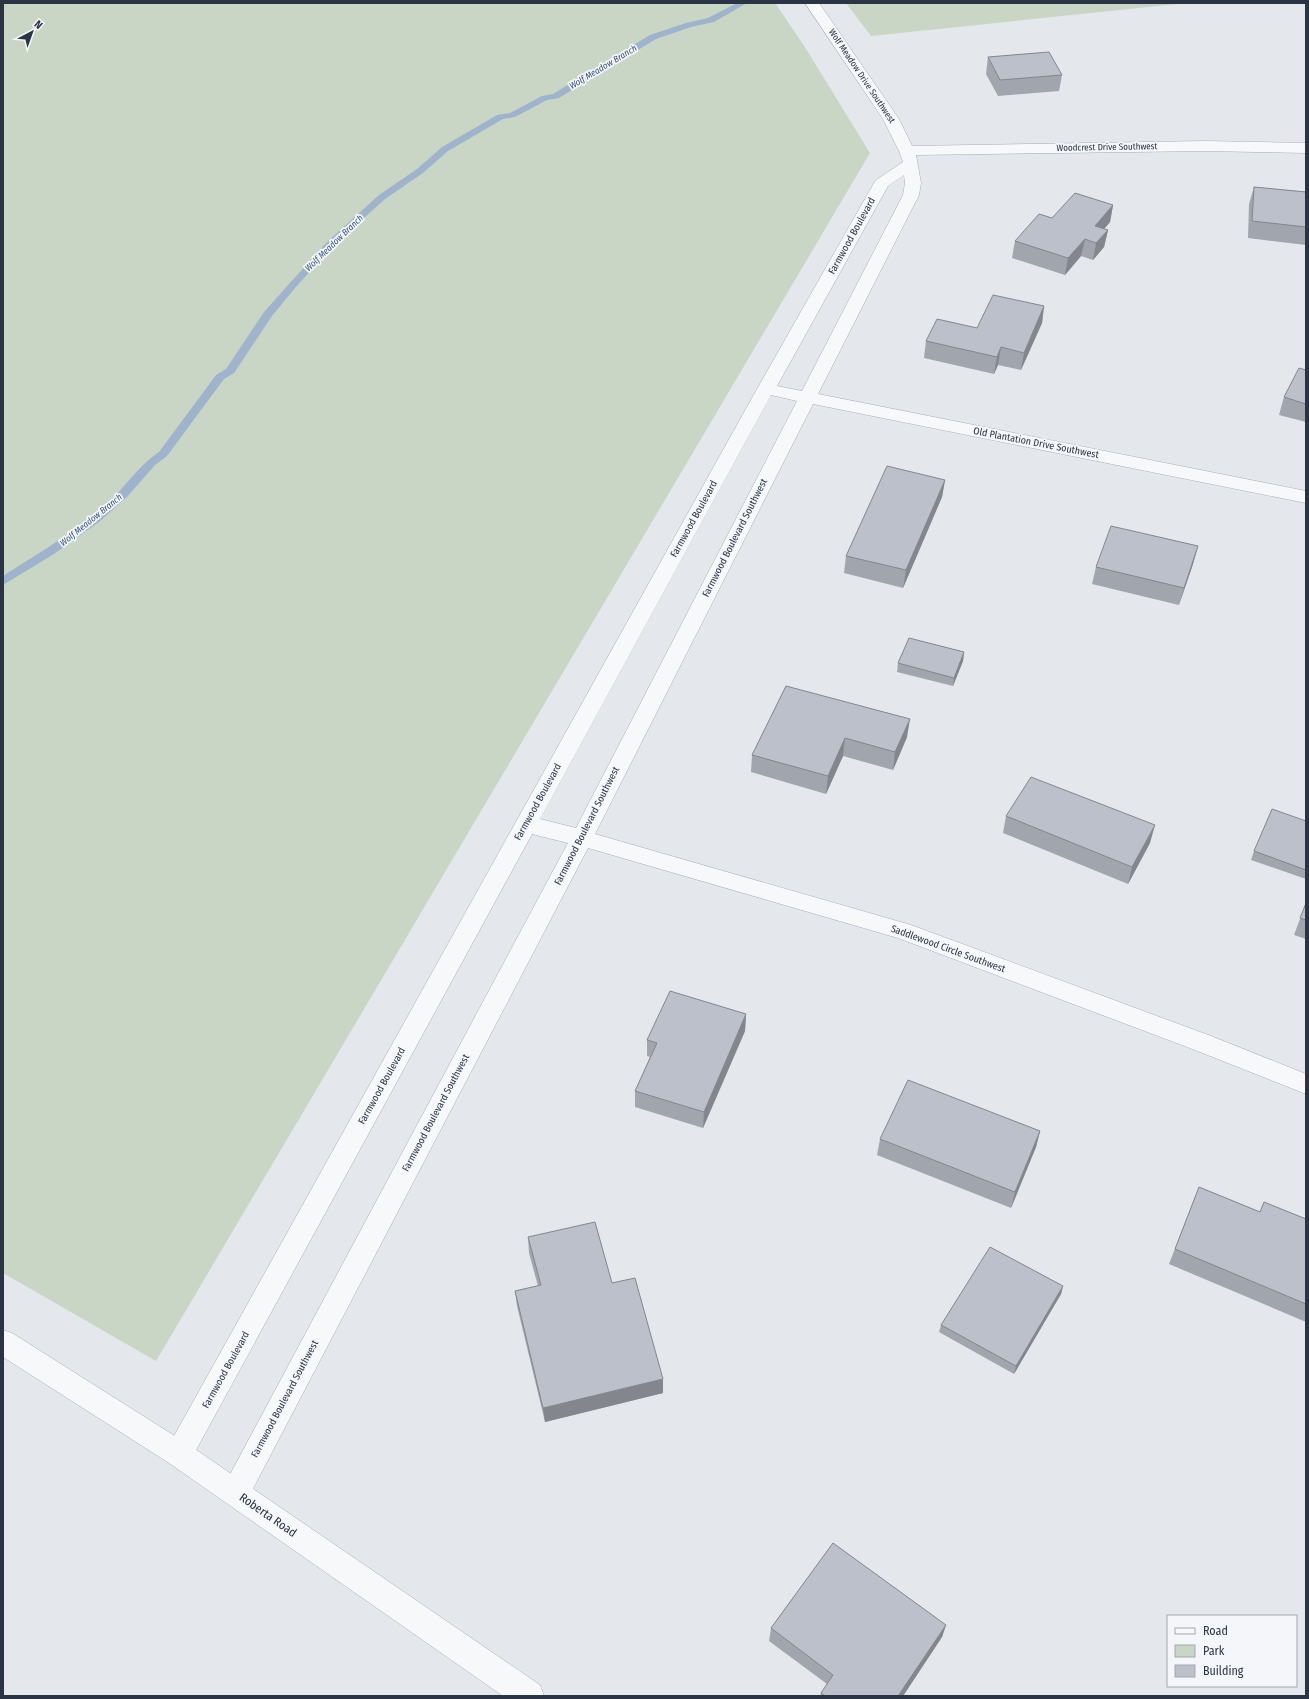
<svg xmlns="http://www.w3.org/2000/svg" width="1309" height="1699" font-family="'Fira Sans Condensed',sans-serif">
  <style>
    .green { fill: #c9d6c5 }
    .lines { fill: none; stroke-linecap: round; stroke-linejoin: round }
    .stream { fill: #9fb4cc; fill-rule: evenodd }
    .minor-casing { stroke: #a9aeb7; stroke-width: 1 }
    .tertiary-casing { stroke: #a9aeb7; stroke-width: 1 }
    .minor { fill: #f7f8fa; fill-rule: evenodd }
    .tertiary { fill: #f7f8fa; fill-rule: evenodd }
    .wall { fill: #a1a5ae }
    .shaded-wall { fill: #83868d }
    .building { fill: #bbc0ca; stroke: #83868d }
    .labels { text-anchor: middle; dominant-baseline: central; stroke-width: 3.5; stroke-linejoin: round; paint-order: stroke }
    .far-water-label { font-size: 9px; font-style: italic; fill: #34527a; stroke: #f4f6f9 }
    .far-street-label { font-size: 9px; fill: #2b3445; stroke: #f4f6f9 }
    .street-label { font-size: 10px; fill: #2b3445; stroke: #f4f6f9 }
    .near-street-label { font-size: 12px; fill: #2b3445; stroke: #f4f6f9 }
  </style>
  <rect width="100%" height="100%" fill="#e4e7ec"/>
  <g class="green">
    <path d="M3,3H775L803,44L870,153L156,1361L3,1273Z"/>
    <path d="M846,3H1187L871,36Z"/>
  </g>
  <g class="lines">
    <path class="stream" d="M737,3H747L714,22L691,27L656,39L559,98L547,100L515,117L503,119L448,151L423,173L385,199L332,247L295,288L272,316L234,373L224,379L167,456L155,465L127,497L99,522L54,554L3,585V576C39,553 75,532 107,504C125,487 139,465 159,452L216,375L226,369L264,312L289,284L326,243L379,195L417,169L442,147L497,115L510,113L542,96L553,94L650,35L686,23L708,18Z"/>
    <defs>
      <path id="minor" d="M805,3H819L899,119L912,146L1205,141L1306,143V153L1205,151L916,155L921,183L919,195L818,394L1306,491V503L813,404L595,834L911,925L1211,1036L1306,1074V1094L1195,1050L898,938L588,848L246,1502L236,1506L226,1502L222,1492L226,1482L568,843L532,834L189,1463L179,1467L169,1463L165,1454L169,1445L757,389L874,183L876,180L903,162L899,151L883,119ZM904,175L905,183L903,195L802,391L777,386L888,186ZM771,395L797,401L576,828L540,819Z"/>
      <path id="tertiary" d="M3,1330L12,1333L189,1445L540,1685L544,1696H503L169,1463L3,1357Z"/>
    </defs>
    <use href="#minor" class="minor-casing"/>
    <use href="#tertiary" class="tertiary-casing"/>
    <use href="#minor" class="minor"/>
    <use href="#tertiary" class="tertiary"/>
  </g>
  <g class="wall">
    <path d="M988,57L1062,75L1059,91L998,96L986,74Z"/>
    <path d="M1254,187L1306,192V245L1248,238L1249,204Z"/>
    <path d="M1113,205L1110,222L1104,229L1108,230L1104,247L1093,260L1081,256L1065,275L1012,258L1015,241L1052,218Z"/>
    <path d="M1044,306L1042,323L1021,370L998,365L994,374L924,358L926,341L977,328Z"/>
    <path d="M1306,370V422L1279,415L1284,397Z"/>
    <path d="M945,480L942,497L903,588L844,573L846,556Z"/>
    <path d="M1198,546L1193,564L1179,605L1092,584L1096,567Z"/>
    <path d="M964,652L963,661L953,686L897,672L898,663Z"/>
    <path d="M786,686L907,737L893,770L843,756L826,794L751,772L752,755Z"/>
    <path d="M1006,816L1150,843L1128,884L1003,833Z"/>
    <path d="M1306,821V879L1251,860L1254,851Z"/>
    <path d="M1306,903V939L1294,935Z"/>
    <path d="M746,1014L745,1031L703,1128L635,1107V1091L650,1057L647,1056V1040Z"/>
    <path d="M1040,1131L1036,1147L1011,1208L877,1155L880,1139Z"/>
    <path d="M1199,1187L1260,1212L1264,1202L1306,1219V1322L1169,1264Z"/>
    <path d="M528,1237L612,1283L663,1379V1393L545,1422L517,1306L515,1291L538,1286L529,1253Z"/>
    <path d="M1063,1286L1061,1294L1014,1374L939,1332L941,1325Z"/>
    <path d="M946,1625L942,1637L903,1696H820L821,1693L827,1684L769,1641L771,1628Z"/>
  </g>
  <g class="shaded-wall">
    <path d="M1113,205L1110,222L1093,242L1095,226Z"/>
    <path d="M1108,230L1104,247L1093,260L1096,243Z"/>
    <path d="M1085,239L1081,256L1065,275L1068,258Z"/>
    <path d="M1044,306L1042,323L1021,370L1024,353Z"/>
    <path d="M1001,347L998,365L994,374L997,357Z"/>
    <path d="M945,480L942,497L903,588L906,570Z"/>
    <path d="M1198,546L1193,564L1179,605L1184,588Z"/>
    <path d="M964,652L963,661L953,686L954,678Z"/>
    <path d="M910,719L907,737L893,770L895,752Z"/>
    <path d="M845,738L843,756L826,794L828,776Z"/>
    <path d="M1155,825L1150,843L1128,884L1132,867Z"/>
    <path d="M746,1014L745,1031L703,1128L704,1112Z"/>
    <path d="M1040,1131L1036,1147L1011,1208L1015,1192Z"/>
    <path d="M1063,1286L1061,1294L1014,1374L1016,1366Z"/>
    <path d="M663,1379V1393L545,1422L543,1408Z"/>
    <path d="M946,1625L942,1637L903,1696H898Z"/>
  </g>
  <g class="building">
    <path d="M1049,52L1062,75L1000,80L988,57Z"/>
    <path d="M1254,187L1306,192V227L1252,221Z"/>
    <path d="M1075,193L1113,205L1095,226L1108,230L1096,243L1085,239L1068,258L1015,241L1039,214L1052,218Z"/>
    <path d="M993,295L1044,306L1024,353L1001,347L997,357L926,341L937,319L977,328Z"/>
    <path d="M1299,368L1306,370V404L1284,397Z"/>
    <path d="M887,466L945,480L906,570L846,556Z"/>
    <path d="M1111,526L1198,546L1184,588L1096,567Z"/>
    <path d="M909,638L964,652L954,678L898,663Z"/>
    <path d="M786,686L910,719L895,752L845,738L828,776L752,755Z"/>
    <path d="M1031,777L1155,825L1132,867L1006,816Z"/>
    <path d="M1272,809L1306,821V870L1254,851Z"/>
    <path d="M1306,903V920L1300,918Z"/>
    <path d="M670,991L746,1014L704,1112L635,1091L657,1043L647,1040Z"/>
    <path d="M908,1080L1040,1131L1015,1192L880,1139Z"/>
    <path d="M1199,1187L1260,1212L1264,1202L1306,1219V1304L1175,1249Z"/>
    <path d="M595,1222L612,1283L635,1278L663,1379L543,1408L515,1291L541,1285L528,1237Z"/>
    <path d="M990,1247L1063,1286L1016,1366L941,1325Z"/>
    <path d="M833,1543L946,1625L898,1696H825L821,1693L833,1675L771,1628Z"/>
  </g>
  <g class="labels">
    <g class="far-water-label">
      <text transform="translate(603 67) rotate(-31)">Wolf Meadow Branch</text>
      <text transform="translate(334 243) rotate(-44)">Wolf Meadow Branch</text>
      <text transform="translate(91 520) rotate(-39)">Wolf Meadow Branch</text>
    </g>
    <g class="far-street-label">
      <text transform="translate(862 76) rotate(56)">Wolf Meadow Drive Southwest</text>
      <text transform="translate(1107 147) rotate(-1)">Woodcrest Drive Southwest</text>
    </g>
    <g class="street-label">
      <text transform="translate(852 236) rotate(-61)">Farmwood Boulevard</text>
      <text transform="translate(1036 443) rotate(11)">Old Plantation Drive Southwest</text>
      <text transform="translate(694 519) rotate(-61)">Farmwood Boulevard</text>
      <text transform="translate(735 538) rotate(-63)">Farmwood Boulevard Southwest</text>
      <text transform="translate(538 802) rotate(-61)">Farmwood Boulevard</text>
      <text transform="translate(587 826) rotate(-63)">Farmwood Boulevard Southwest</text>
      <text transform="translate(948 949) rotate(20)">Saddlewood Circle Southwest</text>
      <text transform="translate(382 1086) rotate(-61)">Farmwood Boulevard</text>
      <text transform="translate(436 1113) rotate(-62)">Farmwood Boulevard Southwest</text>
      <text transform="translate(226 1370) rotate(-61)">Farmwood Boulevard</text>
      <text transform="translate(285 1399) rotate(-62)">Farmwood Boulevard Southwest</text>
    </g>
    <g class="near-street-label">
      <text transform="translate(268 1515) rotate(35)">Roberta Road</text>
    </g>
  </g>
  <rect width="1309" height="1699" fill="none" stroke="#2b3445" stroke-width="8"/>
  <rect x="1167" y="1615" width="130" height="72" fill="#f4f6f9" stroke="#a4a8b1"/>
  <rect x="1175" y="1628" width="20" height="6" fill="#f7f8fa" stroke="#a4a8b1"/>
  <text x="1203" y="1635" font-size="12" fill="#2b3445">Road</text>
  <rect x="1175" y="1645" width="20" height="12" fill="#c9d6c5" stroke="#a4a8b1"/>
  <text x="1203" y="1655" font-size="12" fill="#2b3445">Park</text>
  <rect x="1175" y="1665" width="20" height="12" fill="#bbc0ca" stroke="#a4a8b1"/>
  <text x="1203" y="1675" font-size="12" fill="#2b3445">Building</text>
  <g transform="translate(32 32) rotate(41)" stroke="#f4f6f9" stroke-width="3" paint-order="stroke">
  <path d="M0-3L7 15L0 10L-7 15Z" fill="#2b3445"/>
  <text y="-6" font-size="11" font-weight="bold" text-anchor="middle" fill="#2b3445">N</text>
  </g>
</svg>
